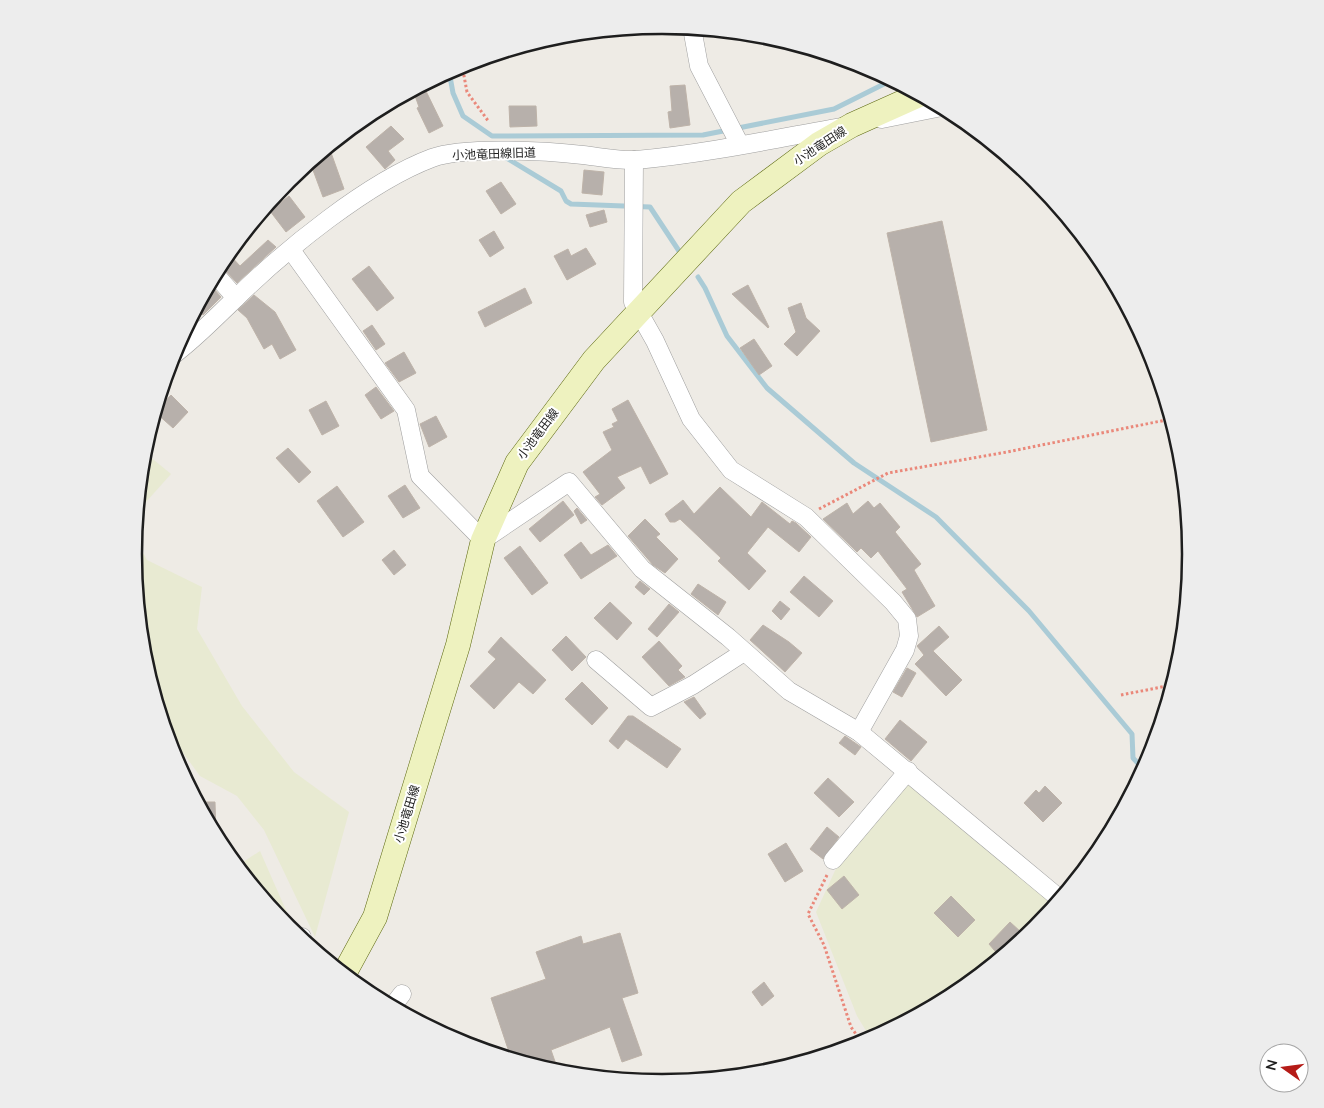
<svg xmlns="http://www.w3.org/2000/svg" width="1324" height="1108" font-family="'Nunito Sans','Noto Sans JP',sans-serif">
  <style>
    .farmland { fill: #e8ead2 }
    .lines { fill: none; stroke-linecap: round; stroke-linejoin: round }
    .stream { stroke: #aacbd6; stroke-width: 5 }
    .building { fill: #b7b0ab; stroke: #beb3a9 }
    .minor-casing { stroke: #9f9f9f; stroke-width: 19 }
    .secondary-casing { stroke: #5d6911; stroke-width: 25 }
    .path { stroke: #ea887a; stroke-width: 3; stroke-dasharray: 2.5 2.5; stroke-linecap: butt }
    .minor { stroke: #fff; stroke-width: 18 }
    .secondary { stroke: #eef2bf; stroke-width: 24 }
    .labels { text-anchor: middle; dominant-baseline: central; stroke-width: 4; stroke-linejoin: round; paint-order: stroke }
    .street-label { font-size: 12px; fill: #1e1e1e; stroke: #fff }
    .rim { fill: none; stroke: #1e1e1e; stroke-width: 2.5 }
  </style>
  <rect width="100%" height="100%" fill="#eeebe5"/>
  <g class="farmland">
    <path d="M143,451L171,474L137,512Z"/>
    <path d="M135,538L147,560L202,587L197,629L242,706L294,772L349,812L315,937L264,830L237,796L200,776L175,742L145,647H142L133,554Z"/>
    <path d="M908,777L1055,905L1036,928L956,994L871,1039L857,1016L816,912L839,862Z"/>
    <path d="M260,851L292,924L289,929L237,866Z"/>
  </g>
  <g class="lines">
    <g class="stream">
      <path d="M449,71L453,93L463,116L492,136L703,135L834,109L892,80"/>
      <path d="M505,157L561,191L566,201L571,204L650,207L679,251"/>
      <path d="M698,277L705,288L727,336L767,388L854,463L936,517L1029,611L1132,734L1133,758L1144,770"/>
    </g>
  </g>
  <g class="building">
    <path d="M423,85L443,126L429,133L417,108L419,107L413,90Z"/>
    <path d="M685,85L690,125L670,128L668,112L672,111L670,86Z"/>
    <path d="M509,106H536L537,126L510,127Z"/>
    <path d="M391,126L404,139L388,151L395,160L385,169L366,147Z"/>
    <path d="M329,147L344,189L323,197L310,162Z"/>
    <path d="M584,170L604,172L602,195L582,193Z"/>
    <path d="M501,182L516,204L501,214L486,191Z"/>
    <path d="M289,196L305,217L286,232L270,211Z"/>
    <path d="M604,210L607,222L590,227L586,215Z"/>
    <path d="M942,221L987,430L931,442L887,233Z"/>
    <path d="M494,231L504,248L490,257L479,240Z"/>
    <path d="M268,240L276,247L237,283L220,265L228,253L240,266Z"/>
    <path d="M586,248L596,264L567,280L554,256L568,249L571,256Z"/>
    <path d="M369,266L394,298L377,311L352,279Z"/>
    <path d="M748,285L769,327L768,328L732,294Z"/>
    <path d="M525,288L532,303L485,327L478,312Z"/>
    <path d="M214,289L221,297L203,315L196,308Z"/>
    <path d="M254,295L275,312L296,350L280,359L272,344L264,349L247,318L238,310Z"/>
    <path d="M801,303L806,318L820,331L797,356L784,344L796,332L788,308Z"/>
    <path d="M372,325L385,344L376,350L363,331Z"/>
    <path d="M754,339L772,366L759,375L740,348Z"/>
    <path d="M404,352L416,373L399,382L385,363Z"/>
    <path d="M376,387L394,411L381,419L365,395Z"/>
    <path d="M171,395L188,412L173,428L155,412Z"/>
    <path d="M628,400L668,474L650,484L641,466L617,477L625,488L602,505L595,497L600,494L583,472L612,450L603,432L614,427L612,424L618,421L612,409Z"/>
    <path d="M326,401L339,426L322,435L309,410Z"/>
    <path d="M436,416L447,437L429,447L420,424Z"/>
    <path d="M288,448L311,472L299,483L276,458Z"/>
    <path d="M405,485L420,508L403,518L388,496Z"/>
    <path d="M337,486L364,522L343,537L317,501Z"/>
    <path d="M720,487L751,517L762,502L790,524L792,521L796,523L811,537L799,552L768,527L747,553L766,571L749,590L718,561L721,558L680,519L675,522H670L665,514L683,500L694,514Z"/>
    <path d="M563,501L574,515L540,542L529,529Z"/>
    <path d="M868,501L874,508L880,503L900,527L895,532L921,564L914,570L935,606L917,617L902,592L907,589L878,551L871,558L861,548L857,552L823,519L847,503L853,514Z"/>
    <path d="M577,508L587,520L581,524L574,511Z"/>
    <path d="M645,519L660,534L656,537L678,559L665,573L653,565L628,536Z"/>
    <path d="M581,542L591,555L608,545L617,556L581,579L564,555Z"/>
    <path d="M520,546L548,583L532,595L504,558Z"/>
    <path d="M394,550L406,565L394,575L382,560Z"/>
    <path d="M804,576L833,601L819,617L790,592Z"/>
    <path d="M640,581L650,589L644,595L635,587Z"/>
    <path d="M698,584L726,602L718,615L691,594Z"/>
    <path d="M780,601L790,609L781,620L772,611Z"/>
    <path d="M610,602L632,623L617,640L594,618Z"/>
    <path d="M669,604L679,612L657,637L648,629Z"/>
    <path d="M763,625L789,642L802,653L785,672L750,640Z"/>
    <path d="M939,626L949,637L933,651L962,680L946,696L915,664L924,655L917,646Z"/>
    <path d="M566,636L586,657L572,671L552,650Z"/>
    <path d="M501,637L546,680L533,694L519,682L494,709L470,686L496,659L488,652Z"/>
    <path d="M659,641L682,666L678,670L685,677L669,686L642,657Z"/>
    <path d="M907,668L916,673L902,697L893,692Z"/>
    <path d="M582,682L608,708L592,725L565,699Z"/>
    <path d="M694,697L706,714L700,719L684,702Z"/>
    <path d="M628,716H633L681,749L667,768L626,739L618,749L609,741Z"/>
    <path d="M900,720L927,742L911,761L885,739Z"/>
    <path d="M845,736L861,747L855,755L839,743Z"/>
    <path d="M828,778L854,802L839,817L814,793Z"/>
    <path d="M1045,786L1062,803L1043,822L1024,803L1036,790L1039,793Z"/>
    <path d="M198,802H215L216,836L200,807Z"/>
    <path d="M827,827L839,837L823,859L810,849Z"/>
    <path d="M786,843L803,871L785,882L768,854Z"/>
    <path d="M844,876L859,895L842,909L827,890Z"/>
    <path d="M951,896L975,920L958,937L934,913Z"/>
    <path d="M1010,922L1022,933L1000,957L989,944Z"/>
    <path d="M620,933L638,993L622,998L642,1055L622,1062L610,1027L551,1050L559,1073L511,1058L491,998L546,979L536,952L581,936L583,944Z"/>
    <path d="M764,982L774,996L762,1006L752,992Z"/>
  </g>
  <g class="lines">
    <defs>
      <g id="minor">
        <path d="M692,28L699,66L740,145"/>
        <path d="M882,119L942,107"/>
        <path d="M634,160L633,302L655,341L691,419L731,470L806,517L893,602L907,619L909,636L905,650L859,732"/>
        <path d="M291,250L406,410L420,476L483,540L569,482L642,569L728,637L789,691L859,732L1060,899"/>
        <path d="M215,274L236,298"/>
        <path d="M172,356C195,339 215,318 236,298C285,250 368,182 432,158C464,146 548,151 583,155C600,157 619,161 636,160C705,154 774,139 841,127"/>
        <path d="M596,660L651,707L693,685L744,652"/>
        <path d="M833,860L908,771"/>
        <path d="M301,939L302,937"/>
        <path d="M392,1007L402,994"/>
      </g>
      <path id="secondary" d="M344,974L375,917L458,645L483,540L517,463L594,360L741,202L819,144L852,125L919,95"/>
    </defs>
    <use href="#minor" class="minor-casing"/>
    <use href="#secondary" class="secondary-casing"/>
    <g class="path">
      <path d="M462,65L467,92L489,122"/>
      <path d="M819,509L888,473L1007,452L1171,419"/>
      <path d="M1121,695L1172,685"/>
      <path d="M827,875L808,914L824,945L851,1027L862,1043"/>
    </g>
    <use href="#minor" class="minor"/>
    <use href="#secondary" class="secondary"/>
  </g>
  <g class="labels">
    <g class="street-label">
      <text transform="translate(820 146) rotate(-33)">小池竜田線</text>
      <text transform="translate(494 154) rotate(-2)">小池竜田線旧道</text>
      <text transform="translate(538 434) rotate(-53)">小池竜田線</text>
      <text transform="translate(407 814) rotate(-73)">小池竜田線</text>
    </g>
  </g>
  <path d="M0 0H1324V1108H0ZM142 554a520 520 0 1 1 1040 0a520 520 0 1 1-1040 0Z" fill="#ededed" fill-rule="evenodd"/>
  <path class="rim" d="M142 554a520 520 0 1 1 1040 0a520 520 0 1 1-1040 0Z"/>
  <g transform="translate(1284 1068) rotate(284)"><circle r="24" fill="#ffffff" stroke="#a5a5a5"/>
  <path d="M0-4L9 19L0 12L-9 19Z" fill="#b51b17"/>
  <text y="-8" font-size="14" font-weight="bold" text-anchor="middle" fill="#1e1e1e">N</text>
  </g>
</svg>
